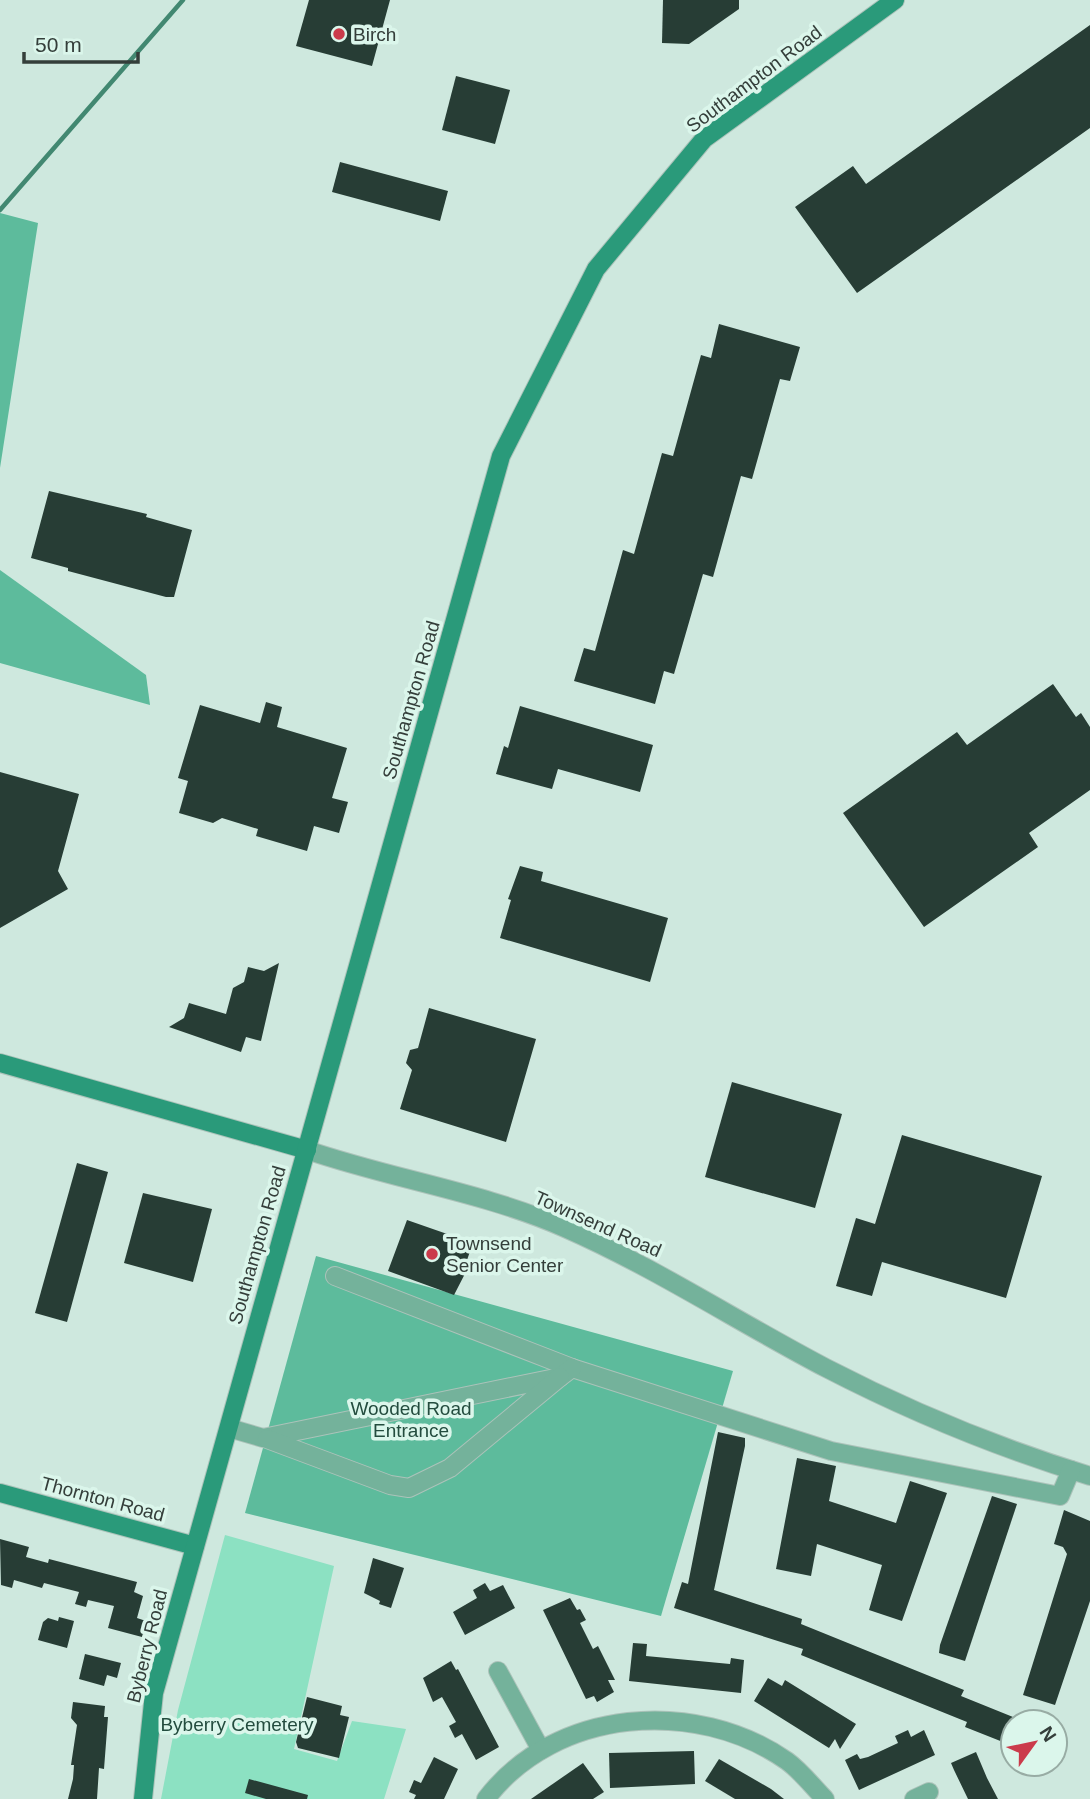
<svg xmlns="http://www.w3.org/2000/svg" width="1090" height="1799" font-family="Arial,sans-serif">
  <style>
    .green { fill: #8ce1c2 }
    .forest { fill: #5dbb9c }
    .lines { fill: none; stroke-linecap: round; stroke-linejoin: round }
    .stream { stroke: #428871; stroke-width: 4.5 }
    .building { fill: #273d35 }
    .street-casing { stroke: #acc3ba; stroke-width: 20 }
    .secondary-casing { stroke: #acc3ba; stroke-width: 20 }
    .street { stroke: #74b29b; stroke-width: 18 }
    .secondary { stroke: #2a9a7a; stroke-width: 18 }
    .poi-dot { fill: #cb3b4b; stroke: #dbf6eb; stroke-width: 2.5 }
    .labels { text-anchor: middle; dominant-baseline: central; stroke-width: 7; stroke-linejoin: round; paint-order: stroke }
    .poi-label { font-size: 19px; fill: #343e3a; stroke: #dbf6eb; text-anchor: start }
    .street-label { font-size: 19px; fill: #343e3a; stroke: #dbf6eb }
    .park-label { font-size: 19px; fill: #234c3e; stroke: #dbf6eb }
  </style>
  <rect width="100%" height="100%" fill="#cee8de"/>
  <path class="green" d="M225,1535L334,1566L294,1749L337,1761L352,1721L406,1729L384,1799H161L178,1710Z"/>
  <g class="forest">
    <path d="M0,213L38,223L0,468Z"/>
    <path d="M0,570L146,675L150,705L0,663Z"/>
    <path d="M316,1256L733,1371L661,1616L245,1513Z"/>
  </g>
  <g class="lines">
    <path class="stream" d="M0,210L183,0"/>
  </g>
  <g class="building">
    <path d="M309,0H390L372,66L296,46Z"/>
    <path d="M663,0H739V9L689,44L662,43Z"/>
    <path d="M1090,25V128L857,293L795,207L853,166L866,184Z"/>
    <path d="M456,76L510,90L495,144L442,130Z"/>
    <path d="M340,162L448,191L440,221L332,192Z"/>
    <path d="M719,324L800,347L790,381L780,379L752,479L741,476L713,577L703,574L674,674L664,671L655,704L574,681L584,648L595,651L623,550L634,554L662,453L673,456L701,355L711,358Z"/>
    <path d="M49,491L147,514L146,517L192,530L174,597H166L68,571V568L31,558Z"/>
    <path d="M1053,684L1076,717L1081,713L1090,727V790L1029,833L1038,847L924,927L843,813L957,732L967,745Z"/>
    <path d="M266,702L282,707L277,727L347,748L332,798L348,802L339,833L314,826L307,851L256,836L258,829L222,818L213,823L179,813L188,781L178,778L200,705L260,723Z"/>
    <path d="M520,706L653,745L640,792L558,769L552,789L496,774L504,746L508,748Z"/>
    <path d="M0,772L79,794L58,871L68,889L0,928Z"/>
    <path d="M520,866L543,872L541,881L668,918L650,982L500,938L511,900L508,899Z"/>
    <path d="M279,963L261,1041L246,1037L241,1052L169,1027L184,1018L189,1003L226,1014L233,988L244,982L248,967L264,971Z"/>
    <path d="M429,1008L536,1039L506,1142L400,1109L412,1070L406,1063L410,1050L418,1048Z"/>
    <path d="M732,1082L842,1114L815,1208L705,1177Z"/>
    <path d="M902,1135L1042,1176L1006,1298L882,1262L872,1296L836,1286L856,1218L875,1224Z"/>
    <path d="M77,1163L108,1172L67,1322L35,1313Z"/>
    <path d="M143,1193L212,1209L193,1282L124,1263Z"/>
    <path d="M407,1220L473,1243L467,1260L470,1264L454,1295L388,1271Z"/>
    <path d="M718,1432L745,1438V1446L714,1590L802,1619L801,1624L964,1690L961,1696L1013,1717V1746L965,1727L967,1722L801,1655L803,1649L674,1608L682,1582L688,1584Z"/>
    <path d="M797,1458L836,1466L829,1501L896,1523L910,1481L947,1493L902,1621L869,1610L882,1565L817,1544L811,1576L776,1569Z"/>
    <path d="M992,1496L1017,1504L965,1661L939,1653L940,1645Z"/>
    <path d="M1064,1510L1090,1521V1601L1055,1705L1023,1695L1067,1554L1063,1547L1054,1544Z"/>
    <path d="M0,1539L29,1547L26,1557L48,1563L49,1559L137,1582L134,1592L143,1596L137,1618L146,1621L142,1637L108,1628L114,1606L88,1600L86,1607L75,1604L79,1592L44,1583L42,1588L14,1580L12,1588L1,1585Z"/>
    <path d="M373,1558L404,1568L391,1608L379,1604L380,1601L364,1593Z"/>
    <path d="M485,1583L490,1591L503,1585L515,1608L465,1635L453,1612L477,1598L473,1590Z"/>
    <path d="M570,1598L577,1610L580,1609L586,1620L580,1623L593,1649L598,1646L615,1680H608L614,1692L597,1702L594,1696L586,1699L543,1610Z"/>
    <path d="M59,1617L74,1621L67,1648L38,1640L43,1622L48,1618L58,1621Z"/>
    <path d="M633,1643L647,1644L646,1656L730,1664L731,1658L744,1660L741,1693L629,1681Z"/>
    <path d="M85,1654L121,1663L117,1678L107,1675L104,1686L79,1679Z"/>
    <path d="M451,1661L456,1670L458,1669L499,1747L476,1760L462,1734L455,1738L449,1726L456,1722L442,1697L433,1702L423,1678Z"/>
    <path d="M768,1678L782,1686L785,1680L856,1724L840,1749L835,1739L829,1748L754,1701Z"/>
    <path d="M307,1697L342,1706L340,1715L349,1717L339,1758L298,1748L296,1742Z"/>
    <path d="M73,1702L105,1706L104,1717H108L104,1769L99,1768L97,1799H68L73,1779L74,1765H71L77,1725L71,1718Z"/>
    <path d="M908,1730L911,1737L924,1730L935,1755L859,1790L845,1760L857,1754L860,1759L868,1757L898,1743L895,1736Z"/>
    <path d="M694,1751L695,1784L610,1788L609,1753Z"/>
    <path d="M976,1752L987,1778L998,1799H968L954,1770L951,1763Z"/>
    <path d="M434,1757L458,1769L444,1799H414L416,1795L409,1792L414,1780L421,1783Z"/>
    <path d="M719,1759L771,1789L784,1799H735L705,1781Z"/>
    <path d="M583,1763L604,1792L593,1799H531Z"/>
    <path d="M249,1779L308,1795L307,1799H266L245,1793Z"/>
  </g>
  <g class="lines">
    <defs>
      <g id="street">
        <path d="M307,1150C391,1179 483,1192 565,1228C656,1268 738,1322 826,1368C911,1412 999,1448 1090,1476"/>
        <path d="M335,1276L572,1368L831,1451L1060,1496L1071,1470"/>
        <path d="M229,1428L263,1438L560,1377L572,1368"/>
        <path d="M267,1439L390,1485L409,1488L450,1468L560,1377"/>
        <path d="M498,1671L541,1750"/>
        <path d="M486,1799C555,1708 696,1697 787,1761C801,1771 813,1787 825,1799"/>
        <path d="M914,1799L929,1792"/>
      </g>
      <g id="secondary">
        <path d="M0,1063L307,1150"/>
        <path d="M0,1493L195,1546"/>
        <path d="M143,1799L154,1693L501,456L596,269L704,139L895,0"/>
      </g>
    </defs>
    <use href="#street" class="street-casing"/>
    <use href="#secondary" class="secondary-casing"/>
    <use href="#street" class="street"/>
    <use href="#secondary" class="secondary"/>
  </g>
  <g class="poi-dot">
    <circle cx="339" cy="34" r="7"/>
    <circle cx="432" cy="1254" r="7"/>
  </g>
  <g class="labels">
    <g class="poi-label">
      <text x="353" y="34">Birch</text>
      <text x="446" y="1243">Townsend<tspan x="446" dy="22">Senior Center</tspan></text>
    </g>
    <g class="street-label">
      <text transform="translate(754 79) rotate(-37)">Southampton Road</text>
      <text transform="translate(411 700) rotate(-74)">Southampton Road</text>
      <text transform="translate(598 1224) rotate(24)">Townsend Road</text>
      <text transform="translate(257 1245) rotate(-74)">Southampton Road</text>
      <text transform="translate(103 1499) rotate(15)">Thornton Road</text>
      <text transform="translate(147 1646) rotate(-76)">Byberry Road</text>
    </g>
    <g class="park-label">
      <text x="411" y="1408">Wooded Road<tspan x="411" dy="22">Entrance</tspan></text>
      <text x="237" y="1724">Byberry Cemetery</text>
    </g>
  </g>
  <g transform="translate(1034 1743) rotate(57)"><circle r="33" fill="#dbf6eb" stroke="#98aca4" stroke-width="2"/>
  <path d="M0-5L12 26L0 18L-12 26Z" fill="#cb3b4b"/>
  <text y="-10" font-size="19" font-weight="bold" text-anchor="middle" fill="#343e3a">N</text>
  </g>
  <path d="M24 52v10h114v-10" fill="none" stroke="#343e3a" stroke-width="3.5"/>
  <text x="35" y="52" font-size="21" fill="#343e3a" stroke="#dbf6eb" stroke-width="5" paint-order="stroke">50 m</text>
</svg>
